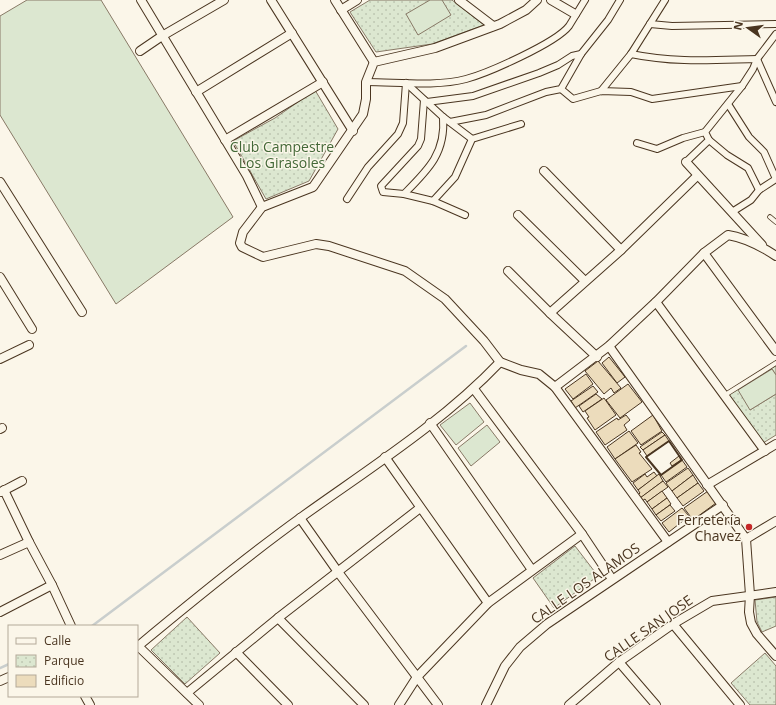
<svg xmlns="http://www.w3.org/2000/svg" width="776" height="705" font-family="'Open Sans',sans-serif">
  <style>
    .park { fill: url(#park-dots); stroke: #887966 }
    .garden { fill: #dce7d0; stroke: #887966 }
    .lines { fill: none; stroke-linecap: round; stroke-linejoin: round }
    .stream { stroke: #c9cecd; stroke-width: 2.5 }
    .building { fill: #ecdcbc; stroke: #4a3520 }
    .service-casing { stroke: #4a3520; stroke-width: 5.5 }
    .pedestrian-casing { stroke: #4a3520; stroke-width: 8 }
    .minor-casing { stroke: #4a3520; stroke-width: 10 }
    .service { stroke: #fbf6e9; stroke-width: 4 }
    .pedestrian { stroke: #fbf6e9; stroke-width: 6 }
    .minor { stroke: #fbf6e9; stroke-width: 8 }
    .wall { stroke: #4a3520; stroke-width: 2 }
    .poi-dot { fill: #c62828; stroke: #fbf6e9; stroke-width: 1.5 }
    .labels { text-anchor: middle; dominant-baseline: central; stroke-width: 3; stroke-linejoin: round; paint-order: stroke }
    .park-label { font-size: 14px; fill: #436837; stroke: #fbf6e9 }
    .poi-label { font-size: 14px; fill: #4a3520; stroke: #fbf6e9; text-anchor: end }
    .street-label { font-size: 14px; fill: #4a3520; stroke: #fbf6e9 }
  </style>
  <defs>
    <pattern id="park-dots" width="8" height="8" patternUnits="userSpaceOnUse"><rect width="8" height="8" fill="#dce7d0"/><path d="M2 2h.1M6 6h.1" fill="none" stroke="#bec7b2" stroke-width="1.8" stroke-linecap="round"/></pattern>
  </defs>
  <rect width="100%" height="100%" fill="#fbf6e9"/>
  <g class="park">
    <path d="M370,0H452L484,25L432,44L376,52L350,12Z"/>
    <path d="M315,90L338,129L309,181L266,199L233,141L275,118Z"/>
    <path d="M776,365V375L772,369L750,410L776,394V435L763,443L728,394Z"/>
    <path d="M575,546L598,576L554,608L533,578Z"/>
    <path d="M776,597V626L762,632L757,622L755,600Z"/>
    <path d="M187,617L220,653L185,684L151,650Z"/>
    <path d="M765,653L776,666V705H750L731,683Z"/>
  </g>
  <g class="garden">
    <path d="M27,0H101L233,217L116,304L0,115V16Z"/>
    <path d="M430,0H442L451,15L418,35L406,14Z"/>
    <path d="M772,369L776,375V394L750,410L738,390Z"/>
    <path d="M470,403L484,422L456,445L440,425Z"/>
    <path d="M487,425L500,442L471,466L458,448Z"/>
  </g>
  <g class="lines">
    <g class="stream">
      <path d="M92,626L466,346"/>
      <path d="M0,668L9,664"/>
    </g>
  </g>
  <g class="building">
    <path d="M609,357L625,377L617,383L602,363Z"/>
    <path d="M598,361L621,388L614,393L611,388L604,394L585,371Z"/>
    <path d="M586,374L593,384L573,399L565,389Z"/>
    <path d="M628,384L642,402L620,418L606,400Z"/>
    <path d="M593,386L598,392L575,408L571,401Z"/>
    <path d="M596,394L602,399L583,412L579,406Z"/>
    <path d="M604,398L616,415L595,430L587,418L589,417L585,411Z"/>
    <path d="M626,415L630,420L624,425L627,430L605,445L596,432L617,418L618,420Z"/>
    <path d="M653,415L662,431L641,445L631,431Z"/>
    <path d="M629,431L638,443L615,459L607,447Z"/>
    <path d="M662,432L665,435L643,450L640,447Z"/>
    <path d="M665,435L669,441L647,456L643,450Z"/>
    <path d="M636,445L641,452L639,453L652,469L632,482L615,459Z"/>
    <path d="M679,456L681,460L672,466L670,463Z"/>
    <path d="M682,460L687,467L666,482L661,475Z"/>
    <path d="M688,468L693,475L672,491L666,483Z"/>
    <path d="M654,472L657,476L638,490L633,483L645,474L647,477Z"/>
    <path d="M659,474L663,481L639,499L637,496L640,493L638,490Z"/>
    <path d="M693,475L698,483L677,498L672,491Z"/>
    <path d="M663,481L668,487L647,502L645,499L642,501L640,498Z"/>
    <path d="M698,483L704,491L683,506L677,498Z"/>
    <path d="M662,491L667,498L652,509L647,502Z"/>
    <path d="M708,491L716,503L693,520L684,508Z"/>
    <path d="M667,498L671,504L656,515L652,509Z"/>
    <path d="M670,505L675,511L661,521L656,515Z"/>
    <path d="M682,508L689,516L669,532L662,523Z"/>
  </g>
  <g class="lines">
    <defs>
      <g id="service">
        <path d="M770,217L776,222"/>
        <path d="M725,395L776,363"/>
      </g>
      <g id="pedestrian">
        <path d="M650,24L672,26L776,24"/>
        <path d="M631,54C674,63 713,60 757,59L776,102"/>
        <path d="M366,82C397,82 436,87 466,79C488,73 556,43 569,26C574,18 580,8 585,0"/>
        <path d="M406,83L443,117L472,139"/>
        <path d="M561,89L573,99L601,91L631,92L652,99L742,86"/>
        <path d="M601,91L631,54L665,0"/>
        <path d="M427,102L473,96L539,73L558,65L572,56L581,54L608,20L620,0"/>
        <path d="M728,104L749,137L764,152L776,179"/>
        <path d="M443,117C446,153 428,170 404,194L433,201L465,215"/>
        <path d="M450,122L486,115L546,92L561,89L581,54"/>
        <path d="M709,140L727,155L748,168L759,190"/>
        <path d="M637,143L657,149L683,138L705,132"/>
        <path d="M686,162L709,140L705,132L742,86L753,69L757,59L776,34"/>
        <path d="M404,194L383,192L381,186L418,146L421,139L424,100"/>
        <path d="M347,199L368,167L398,134L403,123L406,83"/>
        <path d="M433,201L455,177L472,139L521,124"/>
        <path d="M732,212L751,200L759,190L776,179"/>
      </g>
      <g id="minor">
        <path d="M141,0L247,176L262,207"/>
        <path d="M271,0L353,131"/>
        <path d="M335,0L374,62"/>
        <path d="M459,0L493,26"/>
        <path d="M537,0L526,10L500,24L435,48L374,62L366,82V99L363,114L313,187L262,207L243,232L240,243L242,247L263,257L316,244L329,246L405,271L445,299L484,341L500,362L521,370L539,374L555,387L668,542"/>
        <path d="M551,0L575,14"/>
        <path d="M341,10L357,0"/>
        <path d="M140,51L162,36L224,0"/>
        <path d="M196,92L292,33"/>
        <path d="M225,140L323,82"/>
        <path d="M686,162L762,245"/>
        <path d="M544,171L621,250"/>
        <path d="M0,182L82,312"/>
        <path d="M518,215L585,281"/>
        <path d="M704,253L776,351"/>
        <path d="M508,271L550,313L597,357"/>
        <path d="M0,277L32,329"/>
        <path d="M656,302L765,451"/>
        <path d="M550,313L621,250L697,176"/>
        <path d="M609,346L746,539L750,595L749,612L751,623L757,634L776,656"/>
        <path d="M0,359L29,345"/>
        <path d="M555,387L609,346L656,302L704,253L728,235C746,238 761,246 776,256"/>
        <path d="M474,389L582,534L612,579"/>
        <path d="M430,423L532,570"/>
        <path d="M0,429L2,428"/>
        <path d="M385,457L488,603"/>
        <path d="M707,485L776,444"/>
        <path d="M4,490L29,542"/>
        <path d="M1,492L22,481"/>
        <path d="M300,518L338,572L438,705"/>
        <path d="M746,539L776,521"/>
        <path d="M0,555L29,542L52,585L71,626"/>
        <path d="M0,612L52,585"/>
        <path d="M278,618L364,705"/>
        <path d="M673,624L740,705"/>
        <path d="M138,646L199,705"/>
        <path d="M137,647C191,602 246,557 303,516C370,468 443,422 500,362"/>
        <path d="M236,652L288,705"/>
        <path d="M619,662L656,705"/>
        <path d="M0,681L9,677"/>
        <path d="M187,693L278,618L420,508"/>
        <path d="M85,696L90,705"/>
        <path d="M399,705L417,677L488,603L582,534"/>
        <path d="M486,705L505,666L520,647L547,624L723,505"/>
        <path d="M569,705L619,662L673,624L712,601L776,592"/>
      </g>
    </defs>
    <use href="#service" class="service-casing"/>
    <use href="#pedestrian" class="pedestrian-casing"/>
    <use href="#minor" class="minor-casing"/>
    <use href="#service" class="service"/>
    <use href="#pedestrian" class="pedestrian"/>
    <use href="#minor" class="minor"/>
    <path class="wall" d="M669,441L682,460L661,475L646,457Z"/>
  </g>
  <circle class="poi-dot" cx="749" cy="527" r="4"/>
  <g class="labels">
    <g class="park-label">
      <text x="282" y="146">Club Campestre<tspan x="282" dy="16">Los Girasoles</tspan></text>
    </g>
    <g class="poi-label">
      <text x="741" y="519">Ferretería<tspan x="741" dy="16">Chavez</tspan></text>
    </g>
    <g class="street-label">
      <text transform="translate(585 583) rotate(-35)">CALLE LOS ALAMOS</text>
      <text transform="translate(648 628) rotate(-35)">CALLE SAN JOSE</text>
    </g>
  </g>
  <rect x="8" y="625" width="130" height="72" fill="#fbf6e9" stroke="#b4a999"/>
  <rect x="16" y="638" width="20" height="6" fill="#fbf6e9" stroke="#b4a999"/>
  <text x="44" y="645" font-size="12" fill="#4a3520">Calle</text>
  <rect x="16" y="655" width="20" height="12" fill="url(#park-dots)" stroke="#b4a999"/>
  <text x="44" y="665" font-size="12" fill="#4a3520">Parque</text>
  <rect x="16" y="675" width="20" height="12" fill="#ecdcbc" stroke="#b4a999"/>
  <text x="44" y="685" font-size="12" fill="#4a3520">Edificio</text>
  <g transform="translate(748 28) rotate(284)" stroke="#fbf6e9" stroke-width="3" paint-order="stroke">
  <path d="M0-3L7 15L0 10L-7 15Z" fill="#4a3520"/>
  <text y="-6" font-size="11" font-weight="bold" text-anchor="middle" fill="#4a3520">N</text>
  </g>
</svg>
